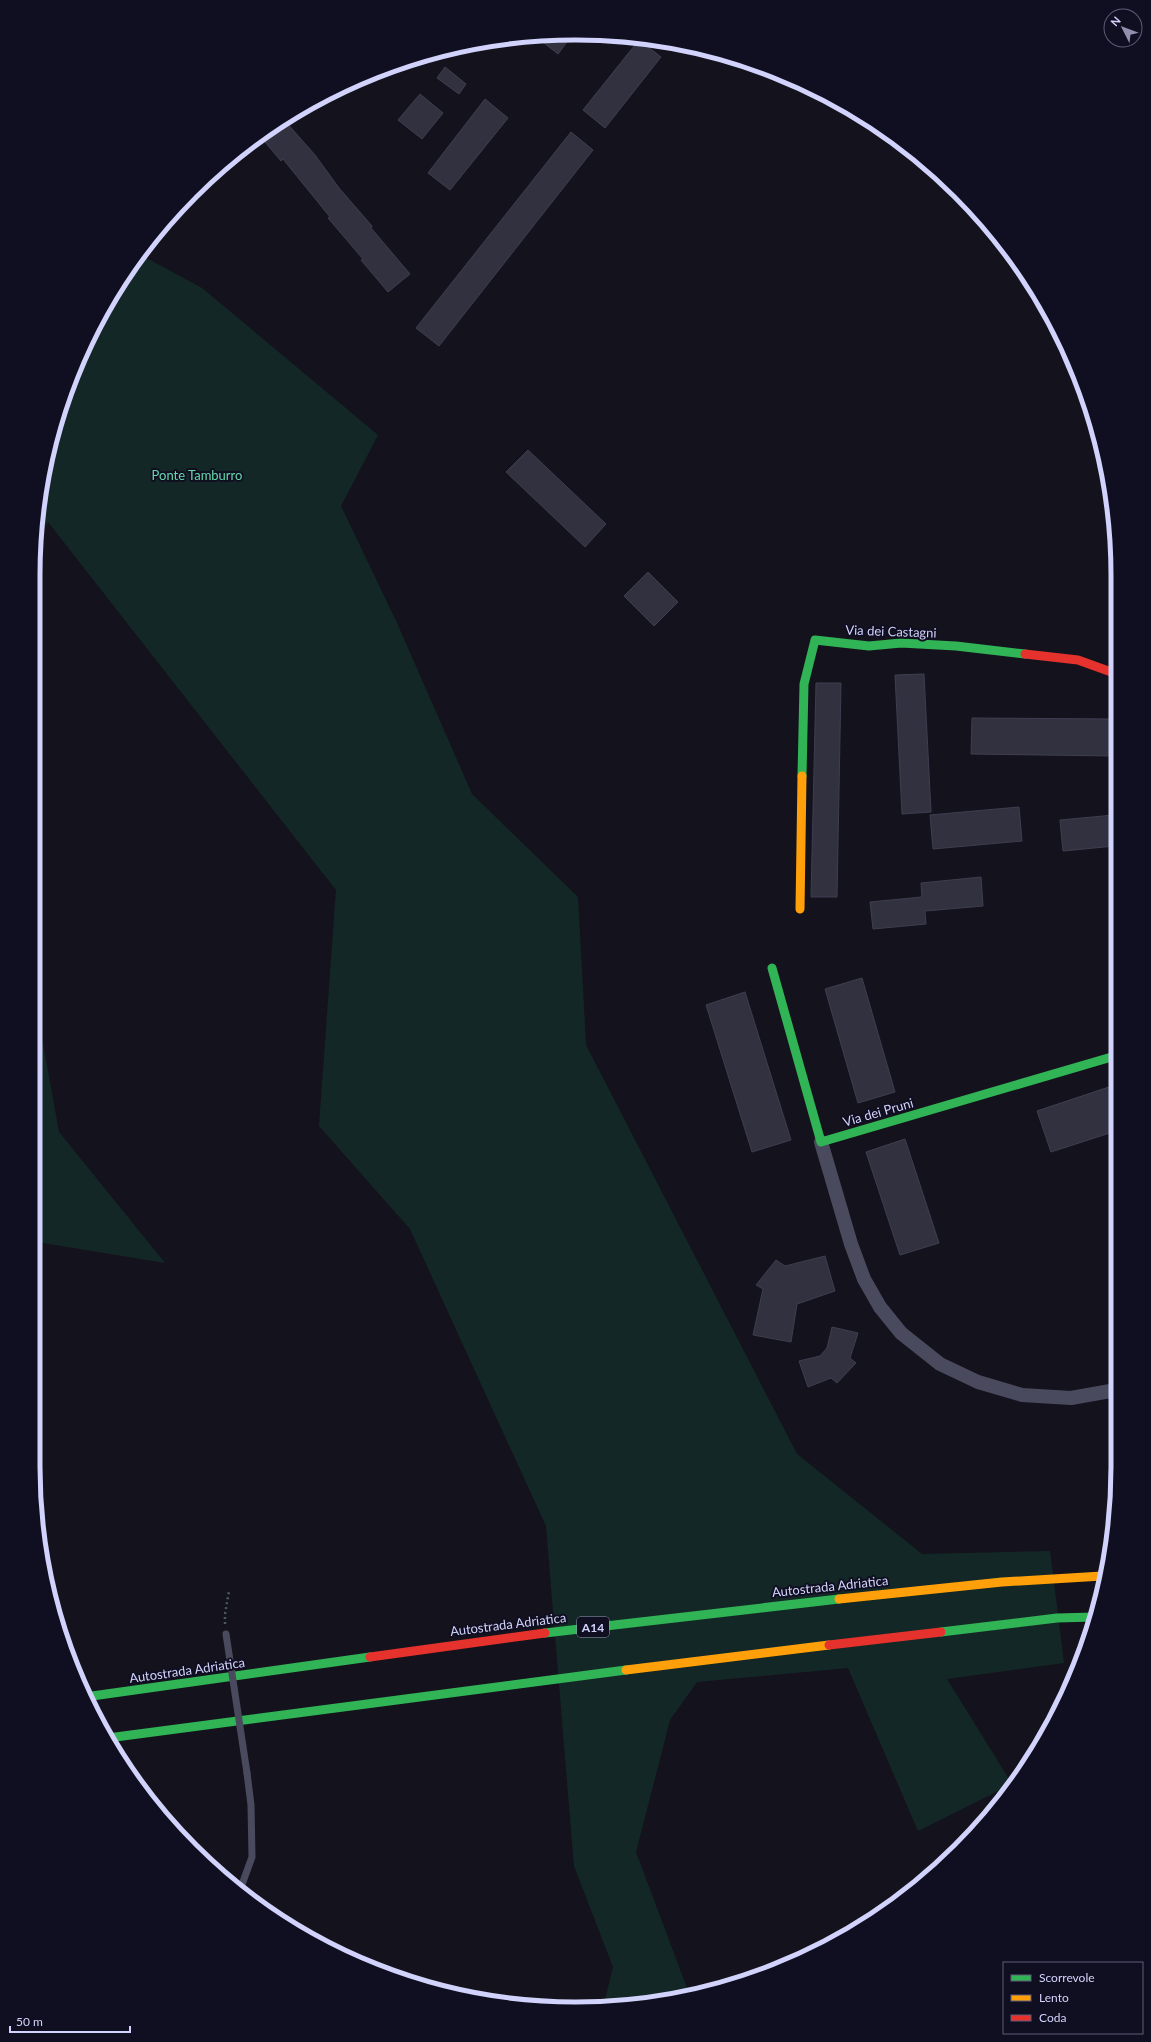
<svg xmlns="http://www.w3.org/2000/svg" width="1151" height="2042" font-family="Lato,sans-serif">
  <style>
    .green { fill: #132826 }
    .building { fill: #32313f; stroke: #3f3e50 }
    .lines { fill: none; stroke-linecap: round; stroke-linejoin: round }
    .path { stroke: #4a5962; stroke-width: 2.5; stroke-dasharray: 2 3; stroke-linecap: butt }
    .lane { stroke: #494a5d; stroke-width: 7 }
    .street { stroke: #494a5d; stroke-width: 14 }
    .fast { stroke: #30b455; stroke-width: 9 }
    .slow { stroke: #ff9f0a; stroke-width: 9 }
    .jam { stroke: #e5322d; stroke-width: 9 }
    .lane-bridge { stroke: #494a5d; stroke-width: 7 }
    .labels { text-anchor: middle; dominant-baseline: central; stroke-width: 4; stroke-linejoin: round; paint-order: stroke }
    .shield { fill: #100f21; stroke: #9898ba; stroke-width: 1 }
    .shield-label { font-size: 12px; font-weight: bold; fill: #d2d3fc }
    .park-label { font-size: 13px; fill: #64d7ab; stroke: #100f21 }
    .street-label { font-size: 13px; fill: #d2d3fc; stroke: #100f21 }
    .rim { fill: none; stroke: #d2d3fc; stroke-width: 5 }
  </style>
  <rect width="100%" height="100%" fill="#14131d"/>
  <g class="green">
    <path d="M141,255L202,288L378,435L341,506L397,623L472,794L578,897L586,1045L797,1454L922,1554L1050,1551L1064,1663L947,1679L1012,1784L918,1831L848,1668L697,1682L670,1720L636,1852L690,1996L682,1999L603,2008L613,1967L574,1866L546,1526L410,1229L319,1126L336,890L48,522L34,548L52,435L106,304Z"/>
    <path d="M36,1027H40L59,1132L165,1263L37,1242Z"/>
  </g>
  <g class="building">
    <path d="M540,34L572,35L558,54L534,35Z"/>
    <path d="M639,40L661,57L605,128L583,110Z"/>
    <path d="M445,67L466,84L459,94L437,78Z"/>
    <path d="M420,94L443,113L422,139L398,120Z"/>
    <path d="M485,99L508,118L450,190L428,173Z"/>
    <path d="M285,121L315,155L339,188L372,226L371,228L410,274L388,292L361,260L363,259L328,218L330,217L283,159L281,161L260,136Z"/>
    <path d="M571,132L593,150L439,346L416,328Z"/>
    <path d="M528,450L606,524L585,547L506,472Z"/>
    <path d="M648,572L678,602L654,626L624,596Z"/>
    <path d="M924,674L931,812L902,814L895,675Z"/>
    <path d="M816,683H841L837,897H811Z"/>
    <path d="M972,718L1114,719V756L971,754Z"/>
    <path d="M1019,807L1022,841L933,849L930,815Z"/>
    <path d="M1114,815L1115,846L1063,851L1060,820Z"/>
    <path d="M981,877L983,906L925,911L926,924L873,929L870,902L922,897L921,883Z"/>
    <path d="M862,978L895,1092L858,1103L825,989Z"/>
    <path d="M745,992L791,1140L752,1152L706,1005Z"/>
    <path d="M1115,1085L1116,1131L1051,1152L1037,1111Z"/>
    <path d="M905,1139L939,1243L900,1255L866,1152Z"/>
    <path d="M825,1256L835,1291L797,1304L791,1342L753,1335L763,1289L756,1285L776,1260L785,1266Z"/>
    <path d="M832,1327L858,1333L850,1358L856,1363L837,1383L831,1378L808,1387L799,1361L820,1356L827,1348Z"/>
  </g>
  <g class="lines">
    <path class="path" d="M225,1624V1614L229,1591"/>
    <path class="lane" d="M240,1890L252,1857L251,1805L247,1773"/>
    <path class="street" d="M821,1142L851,1244L864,1279L880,1307L901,1333L940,1364L978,1382L1022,1395L1071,1398L1116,1390"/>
    <g class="fast">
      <path d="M802,776L804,684L815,640L869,646L901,643L956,646L1025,654"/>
      <path d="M772,968L821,1142L1115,1056"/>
      <path d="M941,1632L1057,1618L1094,1617"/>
      <path d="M545,1633L839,1599"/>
      <path d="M85,1697L370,1657"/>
      <path d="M108,1738L626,1670"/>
    </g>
    <g class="slow">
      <path d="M800,909L802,776"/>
      <path d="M839,1599L1002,1582L1102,1576"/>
      <path d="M626,1670L829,1645"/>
    </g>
    <g class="jam">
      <path d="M1025,654L1078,660L1114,673"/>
      <path d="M829,1645L941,1632"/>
      <path d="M370,1657L545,1633"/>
    </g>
    <path class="lane-bridge" d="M226,1634L247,1773"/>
  </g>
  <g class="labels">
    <rect class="shield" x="577" y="1617" width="32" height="20" rx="3"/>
    <g class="shield-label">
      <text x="593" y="1627">A14</text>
    </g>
    <g class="park-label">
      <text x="197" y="475">Ponte Tamburro</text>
    </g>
    <g class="street-label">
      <text transform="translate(891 631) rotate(2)">Via dei Castagni</text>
      <text transform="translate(878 1112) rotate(-16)">Via dei Pruni</text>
      <text transform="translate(830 1586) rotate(-6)">Autostrada Adriatica</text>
      <text transform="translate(508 1624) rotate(-7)">Autostrada Adriatica</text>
      <text transform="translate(187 1670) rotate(-8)">Autostrada Adriatica</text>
    </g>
  </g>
  <path d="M0 0H1151V2042H0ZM575 40H576A535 535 0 0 1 1111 575V1467A535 535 0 0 1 576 2002H575A535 535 0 0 1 40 1467V575A535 535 0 0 1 575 40Z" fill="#100f21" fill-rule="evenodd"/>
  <path class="rim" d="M575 40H576A535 535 0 0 1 1111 575V1467A535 535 0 0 1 576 2002H575A535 535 0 0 1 40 1467V575A535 535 0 0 1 575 40Z"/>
  <rect x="1003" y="1962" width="140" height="72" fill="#100f21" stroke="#5e5d79"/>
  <rect x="1011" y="1975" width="20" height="6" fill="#30b455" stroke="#5e5d79"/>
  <text x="1039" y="1982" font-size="12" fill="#d2d3fc">Scorrevole</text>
  <rect x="1011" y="1995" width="20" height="6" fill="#ff9f0a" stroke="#5e5d79"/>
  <text x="1039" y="2002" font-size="12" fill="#d2d3fc">Lento</text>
  <rect x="1011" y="2015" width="20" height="6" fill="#e5322d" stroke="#5e5d79"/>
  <text x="1039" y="2022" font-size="12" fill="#d2d3fc">Coda</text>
  <g transform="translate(1123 28) rotate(312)"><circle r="19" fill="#100f21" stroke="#5e5d79"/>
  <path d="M0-3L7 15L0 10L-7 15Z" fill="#9090ae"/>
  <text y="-6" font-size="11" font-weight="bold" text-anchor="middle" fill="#d2d3fc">N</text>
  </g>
  <path d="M10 2026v6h120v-6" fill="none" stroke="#d2d3fc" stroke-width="2"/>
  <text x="16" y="2026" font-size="12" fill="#d2d3fc" stroke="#100f21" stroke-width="3" paint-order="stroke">50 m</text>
</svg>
